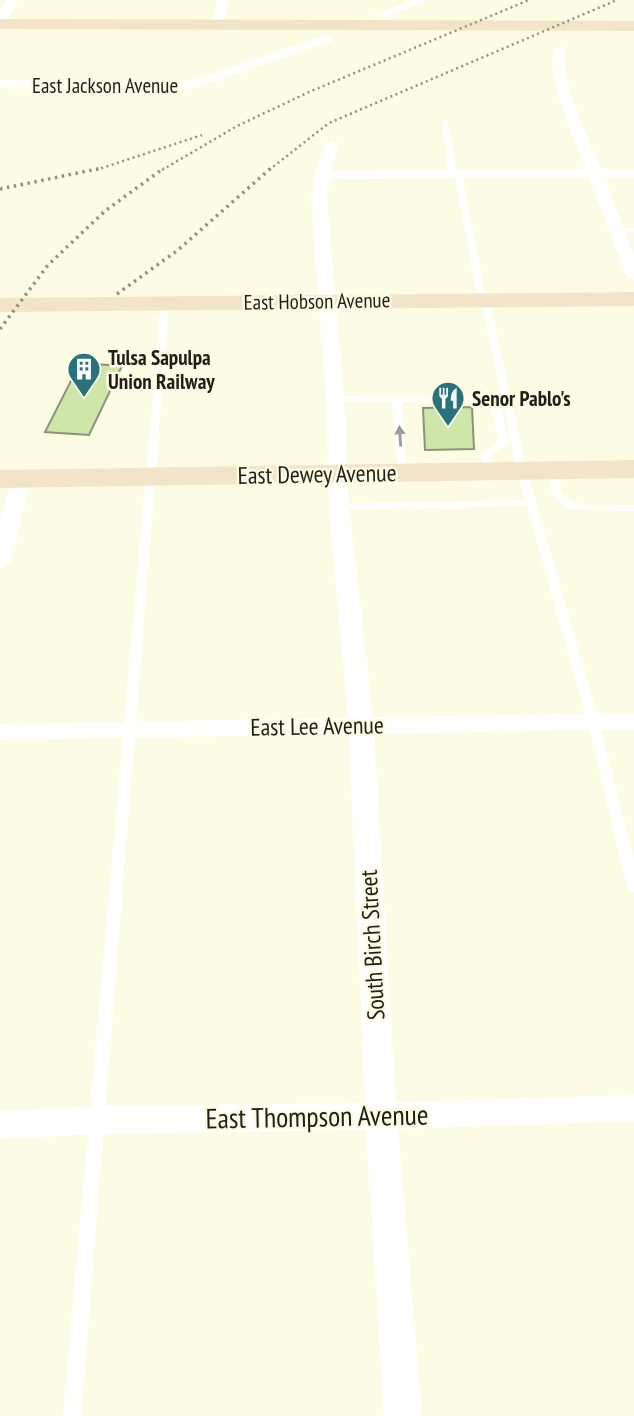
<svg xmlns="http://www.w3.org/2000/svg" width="634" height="1416" font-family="'PT Sans Narrow',sans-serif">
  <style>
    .building { fill: #cee6a8; stroke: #8b937f; stroke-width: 2 }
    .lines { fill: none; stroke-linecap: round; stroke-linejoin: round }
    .lane { fill: #fff; fill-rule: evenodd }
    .street { fill: #fff; fill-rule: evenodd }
    .secondary { fill: #f2e4c9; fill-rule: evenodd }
    .rail-far1 { stroke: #929181; stroke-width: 2.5; stroke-dasharray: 2 3.5; stroke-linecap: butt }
    .rail { stroke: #929181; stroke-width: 3.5; stroke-dasharray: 2.5 4.5; stroke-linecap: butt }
    .oneway { fill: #9b9a97 }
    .labels { text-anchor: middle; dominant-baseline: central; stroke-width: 5; stroke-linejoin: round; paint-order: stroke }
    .far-street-label { font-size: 21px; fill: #201f17; stroke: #fcfbe3 }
    .far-poi-label { font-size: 21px; font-weight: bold; fill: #201f17; stroke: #fcfbe3; text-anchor: start }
    .street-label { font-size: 24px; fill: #201f17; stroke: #fcfbe3 }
    .near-street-label { font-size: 28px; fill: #201f17; stroke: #fcfbe3 }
  </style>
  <rect width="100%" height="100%" fill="#fcfbe3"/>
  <g class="building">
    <path d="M80,363L122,366L89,435L45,432Z"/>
    <path d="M472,407L474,449L425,450L423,408Z"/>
  </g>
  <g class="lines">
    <g class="lane">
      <path d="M444,120L447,122L455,154V172L458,171L462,173L486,300L493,317L527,471L599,721L634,859V892L629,891L627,887L587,721L527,506L339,510L334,507L339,504L525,500L517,471L485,317L478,300L454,173L451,175L447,173V154L441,122Z"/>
      <rect x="614" y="228" width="20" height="4"/>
      <path d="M165,300L169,303L81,1416H63L161,303Z"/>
      <path d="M335,396L490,397L500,405L509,443L491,455L495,471L494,473H486L481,454L499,442L491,406L485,402H402L407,473L406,475H398L392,402L332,401L330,399Z"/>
      <path d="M550,467C558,471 559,482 562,491C569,511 615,505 634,505V511L569,509L555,499L545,470Z"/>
    </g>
    <g class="street">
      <path d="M6,0H18L6,24L0,28V12Z"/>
      <path d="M217,0H229L224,25L218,29L212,25Z"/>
      <path d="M412,0H429L384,18L374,15Z"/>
      <path d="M328,34L332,35V41L196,88L160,91L0,88V80L160,83L194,80Z"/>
      <path d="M559,46L565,50C560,82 589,138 601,169H634V177L604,178L634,254V280L626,275L589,178L329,179L327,199L344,399L349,507L373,717L634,713V729L374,734L396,1102L634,1095V1121L398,1129L422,1416H384L366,1130L96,1134L0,1139V1111L96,1106L365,1103L349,734L0,740V724L348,718L329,507L326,399L311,199L315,175L325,144L332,140L339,144L331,170L586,169C575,138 547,82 553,50Z"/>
      <path d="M21,473L31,479L11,562L0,569V520L11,479Z"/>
    </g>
    <g class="secondary">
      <path d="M0,19L634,21V31L0,29Z"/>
      <path d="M634,292V306L0,312V298Z"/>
      <path d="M634,460V478L0,488V470Z"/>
    </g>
    <g class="rail-far1">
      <path d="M96,170L202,135"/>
      <path d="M162,170L237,126L309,92L529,0"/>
      <path d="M269,170L329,123L617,0"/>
    </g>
    <g class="rail">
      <path d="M0,189L102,168"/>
      <path d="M117,294L178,250L271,168"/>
      <path d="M0,329L48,265L105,211L164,168"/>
    </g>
  </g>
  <defs><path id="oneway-solid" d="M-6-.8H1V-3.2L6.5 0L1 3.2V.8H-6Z" transform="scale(1.75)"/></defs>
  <use class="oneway" href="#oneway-solid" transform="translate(400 436) rotate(-94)"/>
  <defs>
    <symbol id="building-pin" viewBox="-11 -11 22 30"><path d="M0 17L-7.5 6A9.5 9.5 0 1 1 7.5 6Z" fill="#29717c" stroke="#fcfbe3"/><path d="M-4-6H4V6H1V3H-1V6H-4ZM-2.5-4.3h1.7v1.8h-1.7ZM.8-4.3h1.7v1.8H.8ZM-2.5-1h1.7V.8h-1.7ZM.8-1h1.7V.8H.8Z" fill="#fff"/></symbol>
    <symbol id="restaurant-pin" viewBox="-11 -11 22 30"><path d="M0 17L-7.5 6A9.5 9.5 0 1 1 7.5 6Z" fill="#29717c" stroke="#fcfbe3"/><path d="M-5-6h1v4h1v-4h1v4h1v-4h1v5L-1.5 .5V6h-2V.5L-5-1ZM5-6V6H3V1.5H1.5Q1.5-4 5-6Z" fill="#fff"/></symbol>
  </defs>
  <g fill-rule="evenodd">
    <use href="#building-pin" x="65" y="350" width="38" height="52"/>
    <use href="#restaurant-pin" x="429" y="379" width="38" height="52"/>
  </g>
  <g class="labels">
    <g class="far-street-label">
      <text x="105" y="85">East Jackson Avenue</text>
      <text transform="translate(317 301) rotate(-1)">East Hobson Avenue</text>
    </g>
    <g class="far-poi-label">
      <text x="108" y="357">Tulsa Sapulpa<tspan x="108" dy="24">Union Railway</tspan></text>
      <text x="472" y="398">Senor Pablo's</text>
    </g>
    <g class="street-label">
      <text transform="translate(317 474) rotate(-1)">East Dewey Avenue</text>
      <text transform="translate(317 726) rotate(-1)">East Lee Avenue</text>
      <text transform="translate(372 945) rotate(-93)">South Birch Street</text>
    </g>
    <g class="near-street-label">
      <text transform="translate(317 1116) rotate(-1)">East Thompson Avenue</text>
    </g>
  </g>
</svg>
